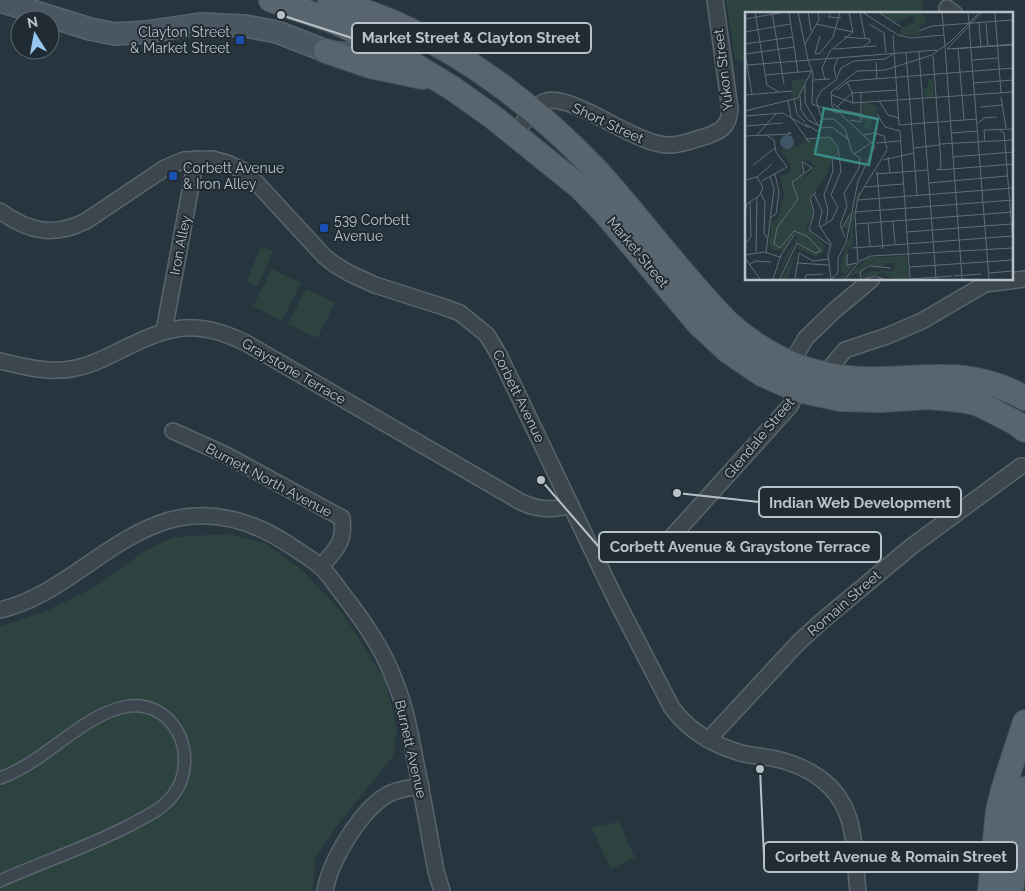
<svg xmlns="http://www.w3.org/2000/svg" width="1025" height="891" font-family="Raleway,sans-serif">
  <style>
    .green { fill: #2c4340 }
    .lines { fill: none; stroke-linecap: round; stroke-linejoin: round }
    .pedestrian-casing { stroke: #59646c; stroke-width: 14 }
    .minor-casing { stroke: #59646c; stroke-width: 18 }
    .secondary-casing { stroke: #59646c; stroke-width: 24 }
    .primary-casing { stroke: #48525a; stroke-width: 26 }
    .pedestrian { stroke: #3b464e; stroke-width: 11 }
    .minor { stroke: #3b464e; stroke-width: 15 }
    .secondary { stroke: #4a5661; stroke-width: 21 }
    .primary { stroke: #59656e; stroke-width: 24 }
    .transit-dot { fill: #1a4fb4; stroke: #202b33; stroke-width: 2 }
    .labels { text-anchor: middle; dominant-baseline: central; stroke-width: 4; stroke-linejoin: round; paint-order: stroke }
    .poi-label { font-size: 14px; fill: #b8c1c9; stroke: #202b33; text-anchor: start }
    .street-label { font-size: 14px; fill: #b8c1c9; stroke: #202b33 }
    .inset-road { fill: none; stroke: #616d76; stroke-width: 1 }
    .view { fill: #398985; fill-opacity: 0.15; stroke: #398985; stroke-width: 2.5 }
    .inset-edge { fill: none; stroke: #b8c1c9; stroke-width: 2.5 }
    .leader { fill: none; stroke: #b8c1c9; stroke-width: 2 }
    .callout-dot { fill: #b8c1c9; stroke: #202b33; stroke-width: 2 }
    .callout { fill: #202b33; stroke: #b8c1c9; stroke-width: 2 }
    .callout-label { font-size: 15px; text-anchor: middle; font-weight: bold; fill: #b8c1c9 }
  </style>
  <rect width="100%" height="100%" fill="#27353e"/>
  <g class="green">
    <path d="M726,0H924L921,14H746V62L735,59Z"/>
    <path d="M261,246L273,251L258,286L247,282Z"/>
    <path d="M272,269L301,283L282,321L253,306Z"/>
    <path d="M306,289L335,303L317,338L288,324Z"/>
    <path d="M229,534L265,543L302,570L344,615L386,682L397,730L393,756L336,827L315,859L313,891H0V626L49,610L98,585L146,550L175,537Z"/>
    <path d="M619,822L635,858L611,869L591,827Z"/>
  </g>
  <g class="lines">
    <defs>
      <path id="pedestrian" d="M0,778C44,763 81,716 124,707C174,697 201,756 174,794C164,808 147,816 132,824C89,847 44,861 0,881"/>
      <g id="minor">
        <path d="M947,8L955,14"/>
        <path d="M515,134C522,125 536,103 546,101C574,94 632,143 667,145C679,146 692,140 704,137C720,132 729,127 730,109L715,0"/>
        <path d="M0,211C29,232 54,237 86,221L165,168L184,160L212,159L227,163L242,170L255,181L324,256L334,264L349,273L375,285L444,307L460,313L487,335L499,355L615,598L672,708C690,732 713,745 741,753C751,756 762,756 772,758C806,765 838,783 849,819C856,842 855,867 858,891"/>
        <path d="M164,331L196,159"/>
        <path d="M0,361C25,367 51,374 76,368C91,365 105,358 119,351C168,327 193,317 246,343L521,502C538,510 553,511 571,505"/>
        <path d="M790,365L806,338L835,310L872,279"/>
        <path d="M824,375L845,350L887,336L922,321L985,284L1025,279"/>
        <path d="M173,431L224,454L342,518C345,544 336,548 321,567"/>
        <path d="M659,551L790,406L798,390"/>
        <path d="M0,610C64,595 107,538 170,520C212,509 253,521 288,544C299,552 313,559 322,568C329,575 335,584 341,592C362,619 382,647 394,679C405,705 410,732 415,759C423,797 429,834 436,871L442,891"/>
        <path d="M708,740L799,642L822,621L912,546L1021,466"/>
        <path d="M325,891C330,861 360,811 387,795C397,789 410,788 421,786"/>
      </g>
      <path id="secondary" d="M0,1L90,29L115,34L146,32L200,24L245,26L277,32L326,51L345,54L352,53L358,48L368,37"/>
      <g id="primary">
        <path d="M271,0L333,21L368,37L452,88L493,117L581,188L606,214L699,324L728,351L762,374L798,390L841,399L881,400L928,397L961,400L976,403L991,410L1016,423L1025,430"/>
        <path d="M330,0C354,8 378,15 401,26C474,59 542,113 597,171C642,221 681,275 728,323C766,357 810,377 861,379C924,381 965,365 1025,398"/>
        <path d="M326,51L370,66L423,77"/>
        <path d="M990,891L998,811L1003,790L1025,722"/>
        <path d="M1011,891L1019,814L1025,789"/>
      </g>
    </defs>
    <use href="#pedestrian" class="pedestrian-casing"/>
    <use href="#minor" class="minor-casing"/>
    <use href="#secondary" class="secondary-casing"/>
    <use href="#primary" class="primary-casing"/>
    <use href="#pedestrian" class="pedestrian"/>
    <use href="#minor" class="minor"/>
    <use href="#secondary" class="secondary"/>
    <use href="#primary" class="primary"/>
  </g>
  <g class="transit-dot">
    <rect x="235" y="35" width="10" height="10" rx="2.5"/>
    <rect x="168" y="171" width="10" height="10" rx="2.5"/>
    <rect x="319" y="223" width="10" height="10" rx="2.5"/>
  </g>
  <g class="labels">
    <g class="poi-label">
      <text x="230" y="32" text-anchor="end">Clayton Street<tspan x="230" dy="16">&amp; Market Street</tspan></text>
      <text x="183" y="168">Corbett Avenue<tspan x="183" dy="16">&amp; Iron Alley</tspan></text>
      <text x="334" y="220">539 Corbett<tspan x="334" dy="16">Avenue</tspan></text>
    </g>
    <g class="street-label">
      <text transform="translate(723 70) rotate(-97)">Yukon Street</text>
      <text transform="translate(608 123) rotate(25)">Short Street</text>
      <text transform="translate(180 245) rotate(-79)">Iron Alley</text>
      <text transform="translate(638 252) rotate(50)">Market Street</text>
      <text transform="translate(294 371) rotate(30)">Graystone Terrace</text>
      <text transform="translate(519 396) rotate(64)">Corbett Avenue</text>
      <text transform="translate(759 438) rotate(-50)">Glendale Street</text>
      <text transform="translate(269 480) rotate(28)">Burnett North Avenue</text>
      <text transform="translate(844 603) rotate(-41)">Romain Street</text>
      <text transform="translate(411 749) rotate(77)">Burnett Avenue</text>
    </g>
  </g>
  <g transform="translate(745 12)">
    <rect width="268" height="268" fill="#27353e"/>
    <path d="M134,0H178L181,11L175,14L174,24L154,22L157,15L171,10L168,3L150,11ZM61,67L55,83L47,87V68ZM183,67H188L189,85H180L178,77L183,76ZM122,90L132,95V100L124,117L119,115L121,109L117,107L118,91ZM86,126L93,138L87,144L83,161L64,187L68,202L61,216L78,231L80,239L71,245L52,236L43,267H37L55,231L51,230L32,267L40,245L53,225L48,222L39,239L28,238L24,232L26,212L33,206L39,183L35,165L45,160L46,153L35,138L58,132L60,127ZM56,147L65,149L70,155L61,165L57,164ZM114,179L116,180L109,200L108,231L103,238L102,253L110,252L97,267H92L100,262L96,259L97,247L106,221L99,213L110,197ZM162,244L164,267H147L139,261L117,267L116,264L127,259L134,260L137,257L146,260L150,253L146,251H140L137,256L122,253L114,264L112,261L101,267L123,246Z" fill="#2c4340" fill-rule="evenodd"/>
    <path d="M35 130a7 7 0 1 1 14 0a7 7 0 1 1-14 0Z" fill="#3f5565"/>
    <path class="inset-road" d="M10,0L22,73L34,80M27,0L39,72M44,0L53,61M53,0L63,48M63,0L66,19M87,0L83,5L96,6M104,0L108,20M115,0L120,26M117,0L153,23L166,26L199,23M133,0L156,15M197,0L200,34M223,0L244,267M237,0L202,37L268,33M250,0L256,81M0,7L40,0M234,11L236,35M241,11L243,34M71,12L108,20M124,12L139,21L141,41M174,19L187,14L268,8M0,20L45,12M148,23L154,113L232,107M75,24L70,42L75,41L88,25L95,0M99,25L125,27V30L119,34M0,32L47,25M60,32L74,8L73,0M200,34L217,267M89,37L132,34M207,37L268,32M213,37L219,107M0,40L2,53L192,38M174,40L191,267M161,41L172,183M1,42L49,35M188,44L196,152L195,157L191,158M63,48L68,62L67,92L93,101M227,48L253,46M131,50L132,67M2,53L7,82M20,63L66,59M91,65L89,56L93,46M68,68L85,67M80,68L77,56L85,39L108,20M102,70L107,80L108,91M229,71L268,68M60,73V91L73,113M92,78L104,69L268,56M1,83L47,79M87,83L108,91L268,80M55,84L56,98L63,108L78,116L87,115L104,128M256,85L261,116M49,87L52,102L60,110M43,89L46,105L64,130M134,89L143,103L154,106M89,92L96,98L116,102M92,95L107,81L152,78M235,95L257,93M0,99L53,86L67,58M132,102L140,115L155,119L165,267M1,104L38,101L64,116M105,108L116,110V80M233,111L239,106L252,105M60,112L74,120M1,114L38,111M253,117L259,121L260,132L268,232M207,121L233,119M12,123L31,102M119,123L129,121L139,124L142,137M1,124L45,122L46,121H43M61,127L85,125L93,135L96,159L86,183L93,195L87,208L75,215M240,130L239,118L268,117M131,131L155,129M195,132L268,128M169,136L194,133M109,142L126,131M143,145L145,161M208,145L268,140M138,148L169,141M8,153L30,136M194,158L268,152M132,159L138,237M131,162L183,158M12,165L27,152M0,168L12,165L18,175L15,183L2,192L0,201V246L15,267M17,169L42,155L31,140L29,128L21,123M184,171L262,164M120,175L158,172M71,180L65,186L69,200L64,218L86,234M16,182L20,190L19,221L22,226M69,182L77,199L74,213L86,232L83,243L86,267M113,188L268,176M111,200L268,188M25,206L31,202L34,180L30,162M148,209L150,232M81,210L83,198L79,183L88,159L87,146L93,141M123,211L125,234M110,212L268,200M97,216L105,202M162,220L266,212M100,225L95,213L102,194L99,181L114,156L115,146L107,140L100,117L89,107H77L71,89L76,79L91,68L96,56L109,49L140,47L148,42M0,232L6,225L5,189M107,236L268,224M11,240L12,185M21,241L29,177L25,165M102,242V253L112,251M0,243L19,240L35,245M113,250L110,203L113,185L142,138M52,251L84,253M4,253L10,249L26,250M165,255L268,248M244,261L268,259M209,264L236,262M28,267L36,243L49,223M35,267L52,231L70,241L76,239L62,224L49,219L35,236L29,232L32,216L53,187L47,170L67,156L57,149L59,162M50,267L54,241L68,249L84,247M60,267L61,263L78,262M86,267L93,261V246L101,231L113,169L130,134L87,94L86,80L112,59L140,58L187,43L205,30L235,0M100,267L115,249L126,244L268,236M116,267L115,260L124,254L146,256M120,267L130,264L139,267M166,267L207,264"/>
    <path class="view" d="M79,96L133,107L124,153L70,142Z"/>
    <rect width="268" height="268" class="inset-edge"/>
  </g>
  <path class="leader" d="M281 15L352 38M677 493L759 502M541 480L599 547M760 769L764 857"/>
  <g class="callout-dot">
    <circle cx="281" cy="15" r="5"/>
    <circle cx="677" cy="493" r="5"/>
    <circle cx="541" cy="480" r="5"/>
    <circle cx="760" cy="769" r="5"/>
  </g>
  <g class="callout">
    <rect x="352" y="23" width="239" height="30" rx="5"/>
    <rect x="759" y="487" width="202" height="30" rx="5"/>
    <rect x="599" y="532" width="282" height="30" rx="5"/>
    <rect x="764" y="842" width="253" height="30" rx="5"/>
  </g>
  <g class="callout-label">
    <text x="471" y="43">Market Street &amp; Clayton Street</text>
    <text x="860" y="508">Indian Web Development</text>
    <text x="740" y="552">Corbett Avenue &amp; Graystone Terrace</text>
    <text x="891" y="862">Corbett Avenue &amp; Romain Street</text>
  </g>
  <g transform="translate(35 35) rotate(349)"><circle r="24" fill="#202b33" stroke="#5d676f"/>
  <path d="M0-4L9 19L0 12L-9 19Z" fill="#96c7f0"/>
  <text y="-8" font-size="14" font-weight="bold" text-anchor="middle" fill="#b8c1c9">N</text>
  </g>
</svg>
